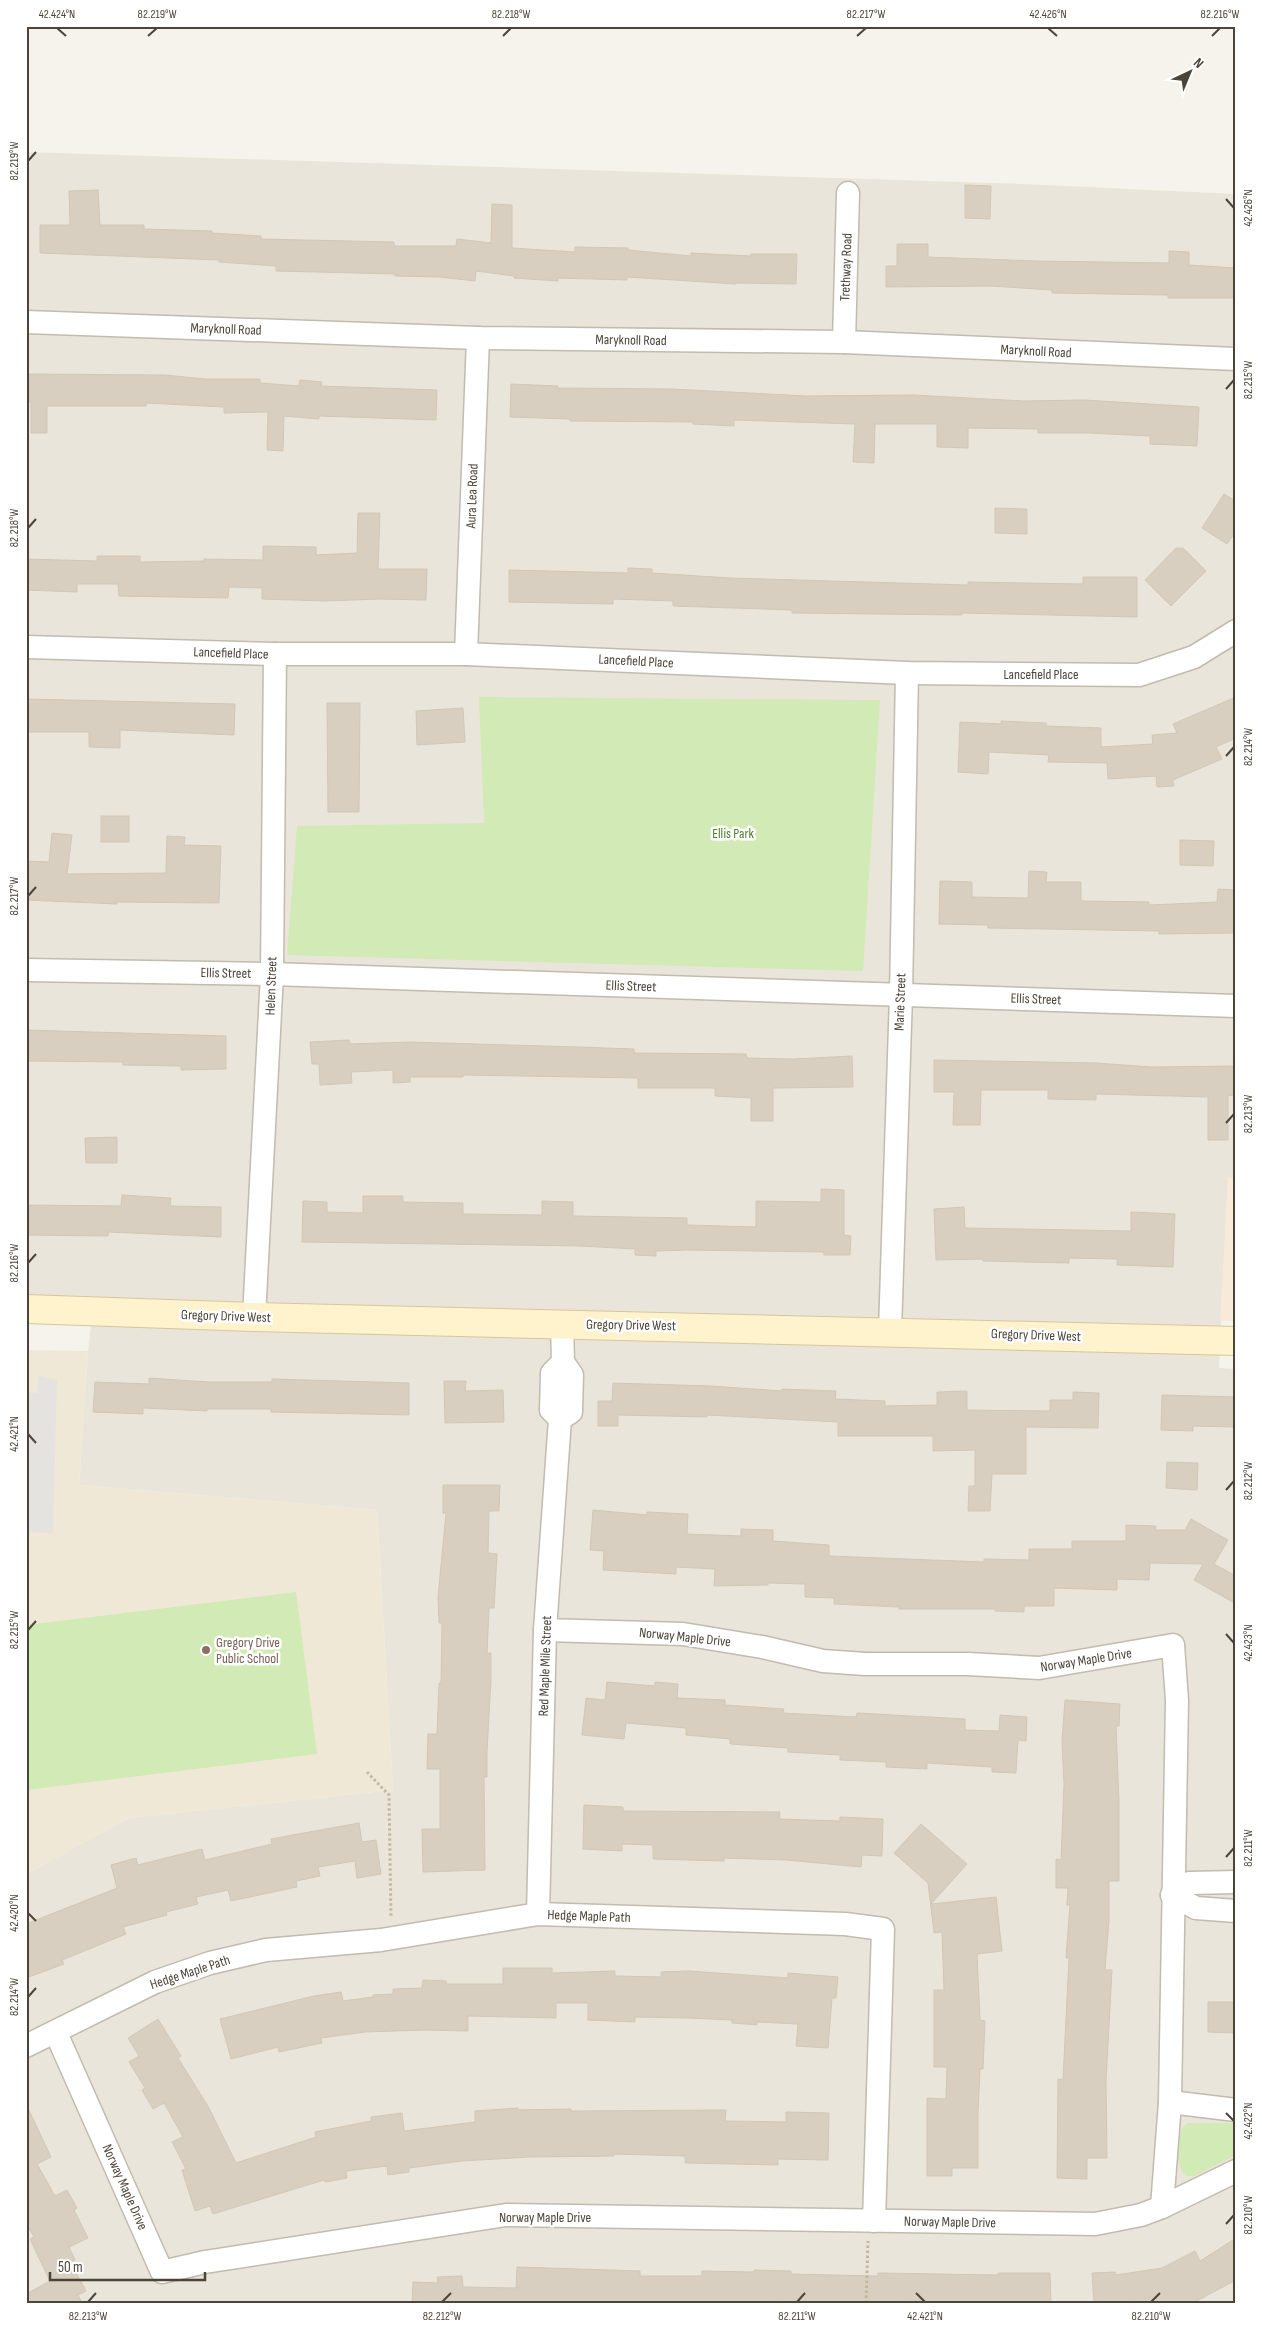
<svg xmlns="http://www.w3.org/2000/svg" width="1262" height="2329" font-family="'Sofia Sans Condensed',sans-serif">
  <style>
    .residential { fill: #eae5da }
    .commercial { fill: #f7ead8 }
    .education { fill: #efe8d6 }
    .green { fill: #d2eab5 }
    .parking { fill: #e5e3e0 }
    .building { fill: #d8cfc1; stroke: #d3c7b4 }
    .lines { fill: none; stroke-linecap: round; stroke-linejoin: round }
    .street-casing { stroke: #c2bbae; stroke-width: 25 }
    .secondary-casing { stroke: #d6c79b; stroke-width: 30 }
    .path { stroke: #c4b79f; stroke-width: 3; stroke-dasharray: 2.5 2.5; stroke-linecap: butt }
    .street { stroke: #fff; stroke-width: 22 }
    .secondary { stroke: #fff3cd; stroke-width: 28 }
    .ticks { fill: none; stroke: #4b4439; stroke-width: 2 }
    .education-dot { fill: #8d6e63; stroke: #fff; stroke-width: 2 }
    .labels { text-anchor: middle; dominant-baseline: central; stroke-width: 5; stroke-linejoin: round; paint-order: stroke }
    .street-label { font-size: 14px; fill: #4b4439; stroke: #fff }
    .park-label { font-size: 14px; fill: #4a7f2a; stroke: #fff }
    .education-label { font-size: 14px; fill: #785e54; stroke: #fff; text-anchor: start }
    .neatline { fill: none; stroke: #4b4439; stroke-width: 2 }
    .ticks-label { font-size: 12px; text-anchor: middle; fill: #4b4439 }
  </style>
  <rect width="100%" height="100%" fill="#f6f3ec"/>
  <path class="residential" d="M26,152L1022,184L1236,194V1178H1228L1219,1368L1236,1369V2303H26V1874L129,1818L393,1790L377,1510L79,1485L88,1351L94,1298L26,1295Z"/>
  <path class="commercial" d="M1228,1178H1236V1321H1220Z"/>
  <path class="education" d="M26,1350L88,1351L79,1485L377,1510L393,1790L129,1818L26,1874Z"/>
  <g class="green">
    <path d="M479,697L880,700L863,971L287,955L297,826L484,823Z"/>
    <path d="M296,1592L317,1754L26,1790V1625Z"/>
    <path d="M1188,2123H1236V2155L1194,2176H1186C1174,2165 1173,2131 1188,2123Z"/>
  </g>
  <path class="parking" d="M39,1376L57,1380L53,1533L26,1532V1392L37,1393Z"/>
  <g class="building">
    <path d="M965,185L991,186L990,219L965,218Z"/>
    <path d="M98,190L100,225H144V229L212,231V233L261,236V239L394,242V246H456L457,239L491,243L492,204L512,205V248L575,252V247L628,248V250L691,256V253L751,256V254H797L796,284L736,283V284L627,277V280L558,278V281L514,278V276L476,271L475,281L440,277L395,276V274L276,271V266L219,262V260L40,253V225H70L69,191Z"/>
    <path d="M897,244H928V257L1037,261L1169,263V251L1189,252V265L1236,268V298H1168V295L1052,293V290L991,286L886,287V266H897Z"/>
    <path d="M26,374L165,375L205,379H260V383L299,386L300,380L322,382L321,386L437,390L436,420L319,416V419L284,416L283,451L267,450L268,412L224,413V407L146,403V406H47V433H31V402H26Z"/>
    <path d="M511,384L558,386L557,388L672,389L807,396L913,395L1024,401L1084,400L1199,407L1197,446L1150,444V436L1089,433H1038V429L968,428V448L937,447V424H875L874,463L853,462L855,424L734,420V426L693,424V422L570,421V419L510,417Z"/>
    <path d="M1224,494L1236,501V531L1227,544L1202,528Z"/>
    <path d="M995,508L1027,509V534L995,533Z"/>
    <path d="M358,513H380L378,569H427L426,600L380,599L325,601L262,599V588L229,587L228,598L119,596L118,584H77V592L26,590L27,559L97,561V556H140V562L204,561V559L263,560V546L316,547V555L357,553Z"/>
    <path d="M1176,548H1183L1206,571L1171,606L1145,580Z"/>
    <path d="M628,568L652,569V573L730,578L968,585V582L1083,584V577H1137V617L962,613V615L792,613V610L673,606V601L613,599V604L509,602V570L628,573Z"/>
    <path d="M1236,697V738L1216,747L1222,759L1173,780L1174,786L1157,787L1156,776L1108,779L1107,763L1048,762L1049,755L989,752L988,774L958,772L960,722L1001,724V721L1046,723V726L1101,728V747L1153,744L1152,735L1177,733L1173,724Z"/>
    <path d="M27,699L235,704L234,735L120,730V748L89,747V732H27Z"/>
    <path d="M327,703H360L359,812H328Z"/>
    <path d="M463,708L465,742L417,745L416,711Z"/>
    <rect x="101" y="816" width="28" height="26"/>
    <path d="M52,833L72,835L67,874L166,873L167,836L185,837L184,845L221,846L219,903L117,902V904L26,900V861L49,862Z"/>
    <path d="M1180,840L1214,841L1213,866L1180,865Z"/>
    <path d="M1029,871L1047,872L1046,882H1081V901L1149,902V905L1217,902L1218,889L1236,890V933L1159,934V931L988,928V925L939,924L940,881L972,882V897L1028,898Z"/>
    <path d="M26,1030L226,1036V1069L181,1070V1066L123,1065V1062L26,1061Z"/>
    <path d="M349,1040L350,1044L409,1042L578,1047L634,1049V1053L746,1054L747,1058L794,1059L852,1056L853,1087L773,1088V1121H751V1098L715,1096V1088H638V1078L463,1075V1077H410V1082L393,1083V1070L351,1072L352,1083L320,1085L319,1064H312L310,1042Z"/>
    <path d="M934,1060L1096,1063L1151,1067L1236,1066V1096L1228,1095V1140H1208V1097L1096,1094V1100L1048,1099V1090H981L980,1125H953L954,1092H934Z"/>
    <path d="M117,1137V1163H86L85,1138Z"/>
    <path d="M821,1189L844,1190V1235L851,1236L850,1255H824V1252L687,1250L656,1251V1256L635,1255V1249L580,1246L302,1242L303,1201L327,1202V1212L363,1213V1196H403V1202L463,1203V1214L542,1215V1201L573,1202V1216L687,1218V1225L756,1227V1201L821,1202Z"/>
    <path d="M122,1195L171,1198L170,1206L221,1207V1237L108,1232V1236L26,1235V1205L121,1206Z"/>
    <path d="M964,1207L965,1228L1131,1231V1212L1175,1214L1173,1267L1117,1265V1259L1069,1258V1263L983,1261V1259L936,1260L934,1209Z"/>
    <path d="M149,1378L208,1382H272V1379L409,1383V1415L271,1412V1409H207V1411L143,1408V1414L93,1412L95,1382L149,1384Z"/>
    <path d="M444,1381H466L465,1391L503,1390L504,1422L445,1423Z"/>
    <path d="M613,1383L711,1386L782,1391V1389L836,1391L835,1399L885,1401V1406L937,1405V1392L967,1391V1410L1050,1411V1400H1073V1392L1099,1393L1098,1428L1026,1427V1474H992L990,1511H968L969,1486H975V1450L933,1451V1436H838V1422L707,1415V1417L618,1415V1426H598V1401H612Z"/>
    <path d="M1162,1395L1236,1397V1427L1193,1426V1431L1161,1430Z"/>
    <path d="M1167,1462L1198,1463L1197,1490L1166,1488Z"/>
    <path d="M443,1485H500L499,1511H489L488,1553L497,1554L494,1608H489L487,1653H491V1679L487,1751V1777H484L485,1870L423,1872L422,1829H440V1769H427L428,1734H437L439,1683H441L442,1623H439L438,1597L446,1513H443Z"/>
    <path d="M593,1510L647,1515V1512L688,1514L687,1534L741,1536V1529L773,1530V1541L829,1545V1556L984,1562V1559L1029,1560V1549H1072V1541H1126V1525L1156,1526L1155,1530H1185L1191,1519L1228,1540L1214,1564L1236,1576V1604L1194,1580L1203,1564L1150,1563L1149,1580L1117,1579V1590L1054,1588V1606H1024V1612L995,1611V1609H899V1607L834,1604V1598L805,1597V1584L768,1583V1585L714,1586L715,1569L676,1567V1574L603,1570L604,1551L590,1550Z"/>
    <path d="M607,1682L655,1686V1682L678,1684L677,1698L725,1700V1705L784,1709L783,1713L856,1717L857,1713L965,1719V1730L999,1731L1000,1715L1027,1717L1026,1741L1018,1740L1016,1773L992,1772V1767L927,1763V1769L886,1767V1762L840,1760V1755L788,1752V1748L730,1744V1739L686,1735V1728L626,1723L624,1739L582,1735L586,1698L605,1700Z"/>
    <path d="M1065,1700L1120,1704L1119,1726H1116L1119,1802V1881H1109V1920L1105,1970H1112L1106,2081L1107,2158H1087V2179L1057,2178L1058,2079L1063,2080L1069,1958H1066L1070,1905H1067L1068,1888H1056V1859L1061,1860L1064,1785L1062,1741Z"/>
    <path d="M584,1805L623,1807V1811L780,1812L779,1819L840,1821V1817L883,1819L882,1856L862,1855L861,1867L786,1860L724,1858V1861L653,1859V1845L622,1844V1851L583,1849Z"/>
    <path d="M359,1823L362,1842L376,1840L381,1874L357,1878L355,1861L318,1867L320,1876L296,1881L297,1887L231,1901L228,1890L196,1897L198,1904L166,1912L167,1915L123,1927L126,1934L62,1960L64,1964L26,1978V1924L117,1888L111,1865L136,1858L138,1865L202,1849L205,1860L272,1844L271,1839Z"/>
    <path d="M921,1824L967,1864L931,1904L996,1897L1002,1951L977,1954L980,2020L985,2021L983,2069H980L978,2113V2168H952V2176H927V2098L946,2099L947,2067H934V1990H944L942,1932L934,1933L928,1883L894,1853Z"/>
    <path d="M503,1968H552V1973L615,1971V1976L661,1977V1972L689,1971L788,1978V1973L838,1977L836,1998H832L828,2048L796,2046L798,2024L757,2022V2025L732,2023V2020L688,2018L635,2017V2022L588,2020V2003H556V2018L468,2016V2031L425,2030L365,2032L321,2038L322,2043L279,2052L278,2047L231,2059L220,2019L314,1996L341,1992L343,2001L373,1997V1995L393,1994V1989L422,1988L423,1980L446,1981V1984H503Z"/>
    <path d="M1208,2002H1236V2033L1208,2032Z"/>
    <path d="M158,2019L181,2056L178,2058L209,2108L236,2163L316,2137L315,2132L371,2121V2117L402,2113L404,2131L475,2122V2111L518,2108V2110L571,2109V2111L726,2110L725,2121L786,2122V2112L829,2113L828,2160L778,2159V2165L685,2163V2156L614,2154V2156L530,2157L462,2161L409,2168V2172L388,2175L387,2166L346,2171L347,2178L325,2182L324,2180L213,2214L210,2206L195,2211L182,2170L186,2169L172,2142L183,2137L164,2103L153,2109L142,2090L145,2088L129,2062L139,2056L128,2038Z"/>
    <path d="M26,2104L51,2157L37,2164L55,2196L67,2190L77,2208L74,2210L88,2238L69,2247L75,2260L70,2262L86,2291L78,2295L82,2303H26V2294L50,2281L30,2239L34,2237L26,2223Z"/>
    <path d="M1236,2238V2280L1193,2303H1094L1092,2273L1115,2272L1116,2275L1162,2268L1195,2251L1200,2261Z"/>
    <path d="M517,2267L640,2271V2276H702V2271L754,2272V2270L791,2271V2274L878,2276V2273L998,2275V2273H1050L1051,2303H412L413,2282L438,2283L437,2277L462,2276L463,2287L516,2288Z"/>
  </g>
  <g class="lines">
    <defs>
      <g id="street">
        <path d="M26,322L478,338L844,342L1236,359"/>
        <path d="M844,342L848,193"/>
        <path d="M26,647L275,654H466L907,673L1139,675L1194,657L1236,631"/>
        <path d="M466,654L478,338"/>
        <path d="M26,970L272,974L1236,1006"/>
        <path d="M254,1317L272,974L275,654"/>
        <path d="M890,1331L901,995L907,673"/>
        <path d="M560,1419L571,1412L572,1375L563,1362L562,1324"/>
        <path d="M560,1419L551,1410L552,1373L563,1362"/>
        <path d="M1172,1895L1189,1883L1236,1882"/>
        <path d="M1172,1895L1196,1908L1236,1911"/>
        <path d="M538,1914L545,1630L560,1419"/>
        <path d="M56,2033L162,2272L205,2262L506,2215L1095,2224L1141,2215L1162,2207L1170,2102L1177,1700L1173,1645L1039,1668L968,1664H865L823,1661L762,1647L683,1634L545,1630"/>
        <path d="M26,2046L155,1982L210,1963L266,1950L381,1940L538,1914L845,1924L883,1929L874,2221"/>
        <path d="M1170,2102L1236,2110"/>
        <path d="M1162,2207L1236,2171"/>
      </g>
      <path id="secondary" d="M26,1309L254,1317L1236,1341"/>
    </defs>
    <use href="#street" class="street-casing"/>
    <use href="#secondary" class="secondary-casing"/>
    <g class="path">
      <path d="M367,1772L389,1795L391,1917"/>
      <path d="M866,2303L868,2241"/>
    </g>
    <use href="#street" class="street"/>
    <use href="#secondary" class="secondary"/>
  </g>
  <path class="ticks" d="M57,28L66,36M1048,28L1057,36M148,36L157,28M503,36L511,28M857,36L866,28M1212,36L1220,28M28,161L36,152M1226,199L1234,208M1226,389L1234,380M28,528L36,519M1226,756L1234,747M28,896L36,887M1226,1123L1234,1114M28,1263L36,1254M28,1434L36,1443M1226,1490L1234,1481M28,1630L36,1621M1226,1634L1234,1643M1226,1857L1234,1848M28,1913L36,1921M28,1997L36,1988M1226,2113L1234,2121M1226,2224L1234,2215M916,2293L925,2302M88,2302L96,2293M442,2302L451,2293M797,2302L805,2293M1151,2302L1160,2293"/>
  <circle class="education-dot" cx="206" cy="1650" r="5"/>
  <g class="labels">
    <g class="street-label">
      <text transform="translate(846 267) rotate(-88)">Trethway Road</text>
      <text transform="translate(226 329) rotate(2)">Maryknoll Road</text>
      <text transform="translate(631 340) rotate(1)">Maryknoll Road</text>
      <text transform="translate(1036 351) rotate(3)">Maryknoll Road</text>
      <text transform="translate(472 496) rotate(-88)">Aura Lea Road</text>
      <text transform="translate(231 653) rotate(2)">Lancefield Place</text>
      <text transform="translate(636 661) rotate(3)">Lancefield Place</text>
      <text x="1041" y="674">Lancefield Place</text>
      <text transform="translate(226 973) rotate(1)">Ellis Street</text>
      <text transform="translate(271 986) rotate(-88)">Helen Street</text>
      <text transform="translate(631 986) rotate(2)">Ellis Street</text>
      <text transform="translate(1036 999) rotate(2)">Ellis Street</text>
      <text transform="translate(900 1002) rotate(-88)">Marie Street</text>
      <text transform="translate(226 1316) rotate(2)">Gregory Drive West</text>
      <text transform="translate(631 1325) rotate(1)">Gregory Drive West</text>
      <text transform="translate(1036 1335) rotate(2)">Gregory Drive West</text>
      <text transform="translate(685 1637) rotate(6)">Norway Maple Drive</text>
      <text transform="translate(1086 1660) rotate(-9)">Norway Maple Drive</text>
      <text transform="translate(545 1666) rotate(-88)">Red Maple Mile Street</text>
      <text transform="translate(589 1916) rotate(2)">Hedge Maple Path</text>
      <text transform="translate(190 1972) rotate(-18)">Hedge Maple Path</text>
      <text transform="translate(125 2187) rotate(66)">Norway Maple Drive</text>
      <text x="545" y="2217">Norway Maple Drive</text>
      <text transform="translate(950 2222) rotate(1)">Norway Maple Drive</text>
    </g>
    <g class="park-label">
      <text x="733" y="833">Ellis Park</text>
    </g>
    <g class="education-label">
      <text x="216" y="1642">Gregory Drive<tspan x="216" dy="16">Public School</tspan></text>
    </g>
  </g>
  <rect width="1262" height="2329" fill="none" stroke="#ffffff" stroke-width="55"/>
  <g transform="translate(1190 72) rotate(44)" stroke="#ffffff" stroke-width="4" paint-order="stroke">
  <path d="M0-4L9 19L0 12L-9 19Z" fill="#4b4439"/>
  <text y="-8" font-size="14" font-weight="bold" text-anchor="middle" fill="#4b4439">N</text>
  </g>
  <path d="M50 2272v8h155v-8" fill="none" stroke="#4b4439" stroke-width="2.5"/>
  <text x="58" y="2272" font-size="15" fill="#4b4439" stroke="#ffffff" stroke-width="4" paint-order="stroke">50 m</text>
  <rect x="28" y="28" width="1206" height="2274" class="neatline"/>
  <g class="ticks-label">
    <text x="57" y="18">42.424°N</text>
    <text x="157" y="18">82.219°W</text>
    <text x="511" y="18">82.218°W</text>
    <text x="866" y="18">82.217°W</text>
    <text x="1048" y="18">42.426°N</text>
    <text x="1220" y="18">82.216°W</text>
    <text transform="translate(14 161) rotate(-90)" y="4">82.219°W</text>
    <text transform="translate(1248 208) rotate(-90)" y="4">42.426°N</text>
    <text transform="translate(1248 380) rotate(-90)" y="4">82.215°W</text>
    <text transform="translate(14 528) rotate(-90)" y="4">82.218°W</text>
    <text transform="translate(1248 747) rotate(-90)" y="4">82.214°W</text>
    <text transform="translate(14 896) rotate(-90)" y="4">82.217°W</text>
    <text transform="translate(1248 1114) rotate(-90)" y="4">82.213°W</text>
    <text transform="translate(14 1263) rotate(-90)" y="4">82.216°W</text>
    <text transform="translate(14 1434) rotate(-90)" y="4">42.421°N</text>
    <text transform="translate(1248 1481) rotate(-90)" y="4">82.212°W</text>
    <text transform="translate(14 1630) rotate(-90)" y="4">82.215°W</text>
    <text transform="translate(1248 1643) rotate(-90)" y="4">42.423°N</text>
    <text transform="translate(1248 1848) rotate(-90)" y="4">82.211°W</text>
    <text transform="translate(14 1913) rotate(-90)" y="4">42.420°N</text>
    <text transform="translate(14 1997) rotate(-90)" y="4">82.214°W</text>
    <text transform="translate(1248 2121) rotate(-90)" y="4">42.422°N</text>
    <text transform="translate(1248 2215) rotate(-90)" y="4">82.210°W</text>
    <text x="88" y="2320">82.213°W</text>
    <text x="442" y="2320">82.212°W</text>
    <text x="797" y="2320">82.211°W</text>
    <text x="925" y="2320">42.421°N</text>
    <text x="1151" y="2320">82.210°W</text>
  </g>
</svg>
